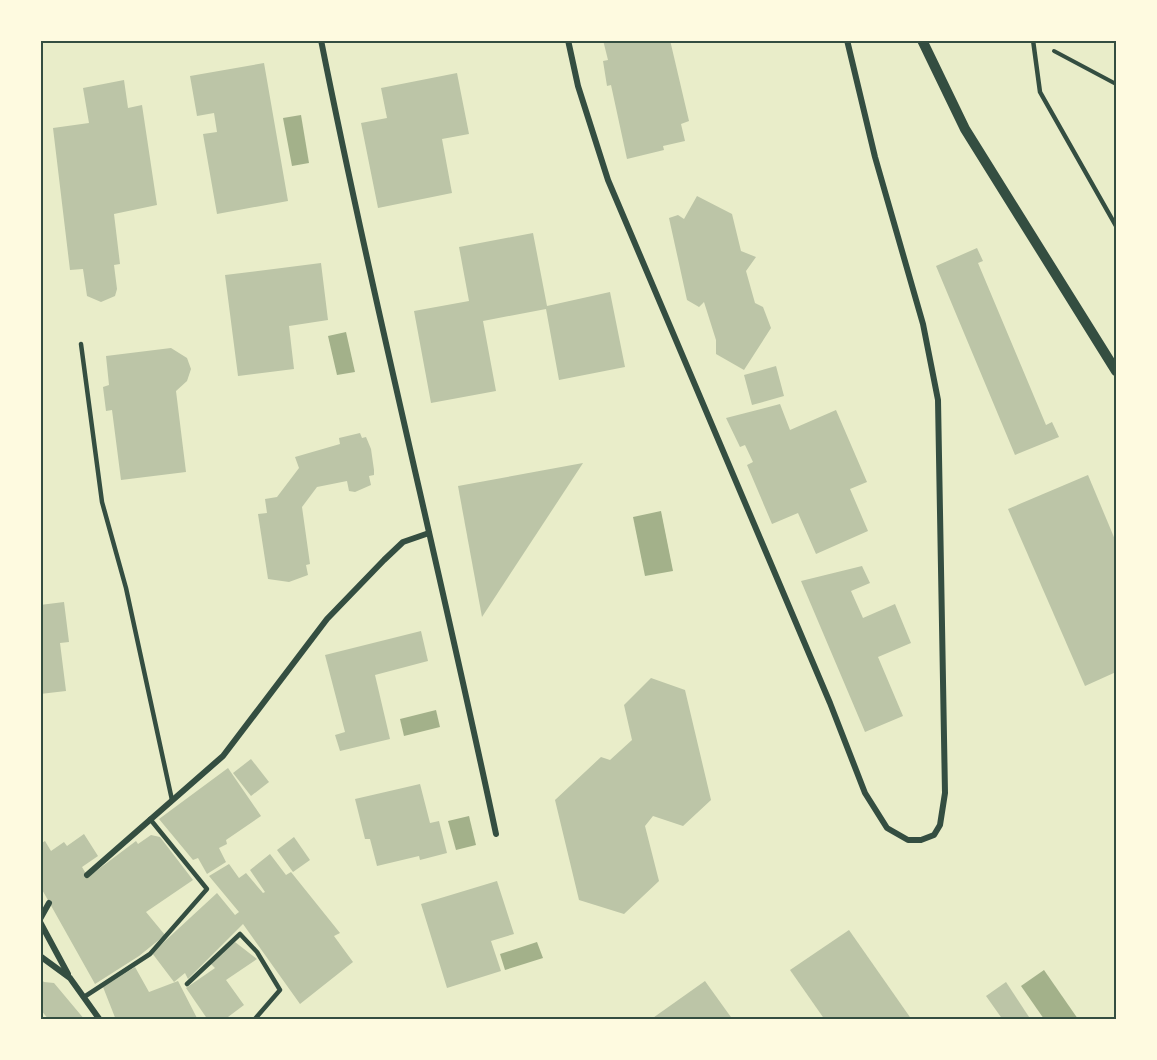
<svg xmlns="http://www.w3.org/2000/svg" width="1157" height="1060" font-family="'Times New Roman',serif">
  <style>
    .water { fill: #a3b18a }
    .building { fill: #bcc5a7 }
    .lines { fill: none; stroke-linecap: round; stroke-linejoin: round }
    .path { stroke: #344e41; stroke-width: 4 }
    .service { stroke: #344e41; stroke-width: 4.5 }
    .minor { stroke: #344e41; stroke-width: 6 }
    .tertiary { stroke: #344e41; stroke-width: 10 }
    .neatline { fill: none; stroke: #344e41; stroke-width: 2 }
  </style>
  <rect width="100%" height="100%" fill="#e9edc9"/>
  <g class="water">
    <path d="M301,115L309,163L292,166L283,118Z"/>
    <path d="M346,332L355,372L337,375L328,336Z"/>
    <path d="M661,511L673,571L645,576L633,517Z"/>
    <path d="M436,710L440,727L404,736L400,719Z"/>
    <path d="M469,816L476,845L456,850L448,821Z"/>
    <path d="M537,942L543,958L505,970L500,954Z"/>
    <path d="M1044,970L1078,1019H1044L1021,986Z"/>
  </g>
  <g class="building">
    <path d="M603,40H670L689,121L681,124L685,141L663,146L664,150L627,159L611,85L607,86L603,61L608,60Z"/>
    <path d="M264,63L288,201L217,214L203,134L217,132L214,113L197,116L190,76Z"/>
    <path d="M457,73L469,134L442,139L452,193L378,208L361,123L387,118L381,88Z"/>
    <path d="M124,80L128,108L142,105L157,205L114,214L120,264L114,265L117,289L115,296L101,302L87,296L83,269L70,270L53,128L89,123L83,88Z"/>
    <path d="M697,196L732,214L741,251L756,257L746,271L755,303L763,307L771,328L744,370L716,354V340L704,302L699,307L687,300L669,218L678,215L684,219Z"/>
    <path d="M533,233L547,306L610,292L625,367L559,380L546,309L483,321L496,391L431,403L414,311L469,301L459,247Z"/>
    <path d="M977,248L983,261L978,263L1046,425L1052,422L1059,437L1015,455L936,266Z"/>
    <path d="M321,263L328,320L289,326L294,369L238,376L225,275Z"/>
    <path d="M171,348L187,358L191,369L187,381L176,391L186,472L121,480L112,410L106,411L103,387L109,385L106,356Z"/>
    <path d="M776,366L784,396L752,405L744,375Z"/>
    <path d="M780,404L790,430L836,410L867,482L850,489L868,531L816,554L798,513L772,524L747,465L753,462L745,445L740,447L726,418Z"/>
    <path d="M360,433L362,438L366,437L371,449L374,470V475L369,476L371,485L355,492L349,491L347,481L317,487L302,507L310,564L306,565L308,575L289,582L268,579L258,514L267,513L265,499L277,497L299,468L295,457L340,444L339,438Z"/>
    <path d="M583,463L482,617L458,486Z"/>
    <path d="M1088,475L1116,542V672L1085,686L1008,509Z"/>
    <path d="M862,566L870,583L851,591L863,618L895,604L911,643L878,657L903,716L865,732L801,581Z"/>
    <path d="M64,602L69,642L60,643L66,691L40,694V605Z"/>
    <path d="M421,631L428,661L375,675L390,739L340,751L335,735L345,732L325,655Z"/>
    <path d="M651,678L685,690L711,800L683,826L653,816L645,826L659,881L624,914L579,900L555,800L601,757L610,760L632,740L624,705Z"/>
    <path d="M251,759L269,782L251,796L233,773Z"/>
    <path d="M228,768L261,816L226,840L227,844L219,848L226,862L207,874L198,858L193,860L159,819Z"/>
    <path d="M420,784L430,823L439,821L447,853L420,860L419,856L377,866L370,839H365L355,799Z"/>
    <path d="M84,834L98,856L82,867L88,877L136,841L138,844L151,835L160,837L193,880L146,912L165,935L139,956L95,984L40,886V844L45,841L51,851L64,842L67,846Z"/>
    <path d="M294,837L310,860L293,872L277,850Z"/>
    <path d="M270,854L286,875L291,872L340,933L334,936L353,962L300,1004L243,924L188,979L185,973L174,982L152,953L217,893L235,915L239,912L209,876L229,864L239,878L246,873L263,893L265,892L250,870Z"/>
    <path d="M497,881L514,934L491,941L501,971L447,988L421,904Z"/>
    <path d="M849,930L912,1020H825L790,970Z"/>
    <path d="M235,942L257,959L226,980L244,1005L224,1020H208L186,988L215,968L210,963Z"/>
    <path d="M135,967L149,992L178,981L198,1020H116L103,987Z"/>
    <path d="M40,979L44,982L54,983L85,1020H49L40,1009Z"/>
    <path d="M705,981L733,1020H650Z"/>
    <path d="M1006,982L1031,1020H1003L986,996Z"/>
  </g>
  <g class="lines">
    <path class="path" d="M1054,51L1116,84"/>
    <g class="service">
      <path d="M1033,40L1040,92L1116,226"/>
      <path d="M81,344L102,502L126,588L172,800"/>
      <path d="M187,984L240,934L257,952L280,990L254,1020"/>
      <path d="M84,997L150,954L207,889L150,819"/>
    </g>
    <g class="minor">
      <path d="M321,40C374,306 440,569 496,834"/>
      <path d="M568,40L578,86L608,180L830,703L865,793L887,828L908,840H921L934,835L940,825L945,793L938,400L923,324L875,157L847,40"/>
      <path d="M87,875L223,756L327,619L384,560L403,542L429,533"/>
      <path d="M40,919L49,903"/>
      <path d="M40,922L68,974"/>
      <path d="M40,956L70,978L100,1020"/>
    </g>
    <path class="tertiary" d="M922,40L965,129L1116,371"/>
  </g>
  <rect width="1157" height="1060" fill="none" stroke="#fefae0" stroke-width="84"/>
  <rect x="42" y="42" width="1073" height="976" class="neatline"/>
</svg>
